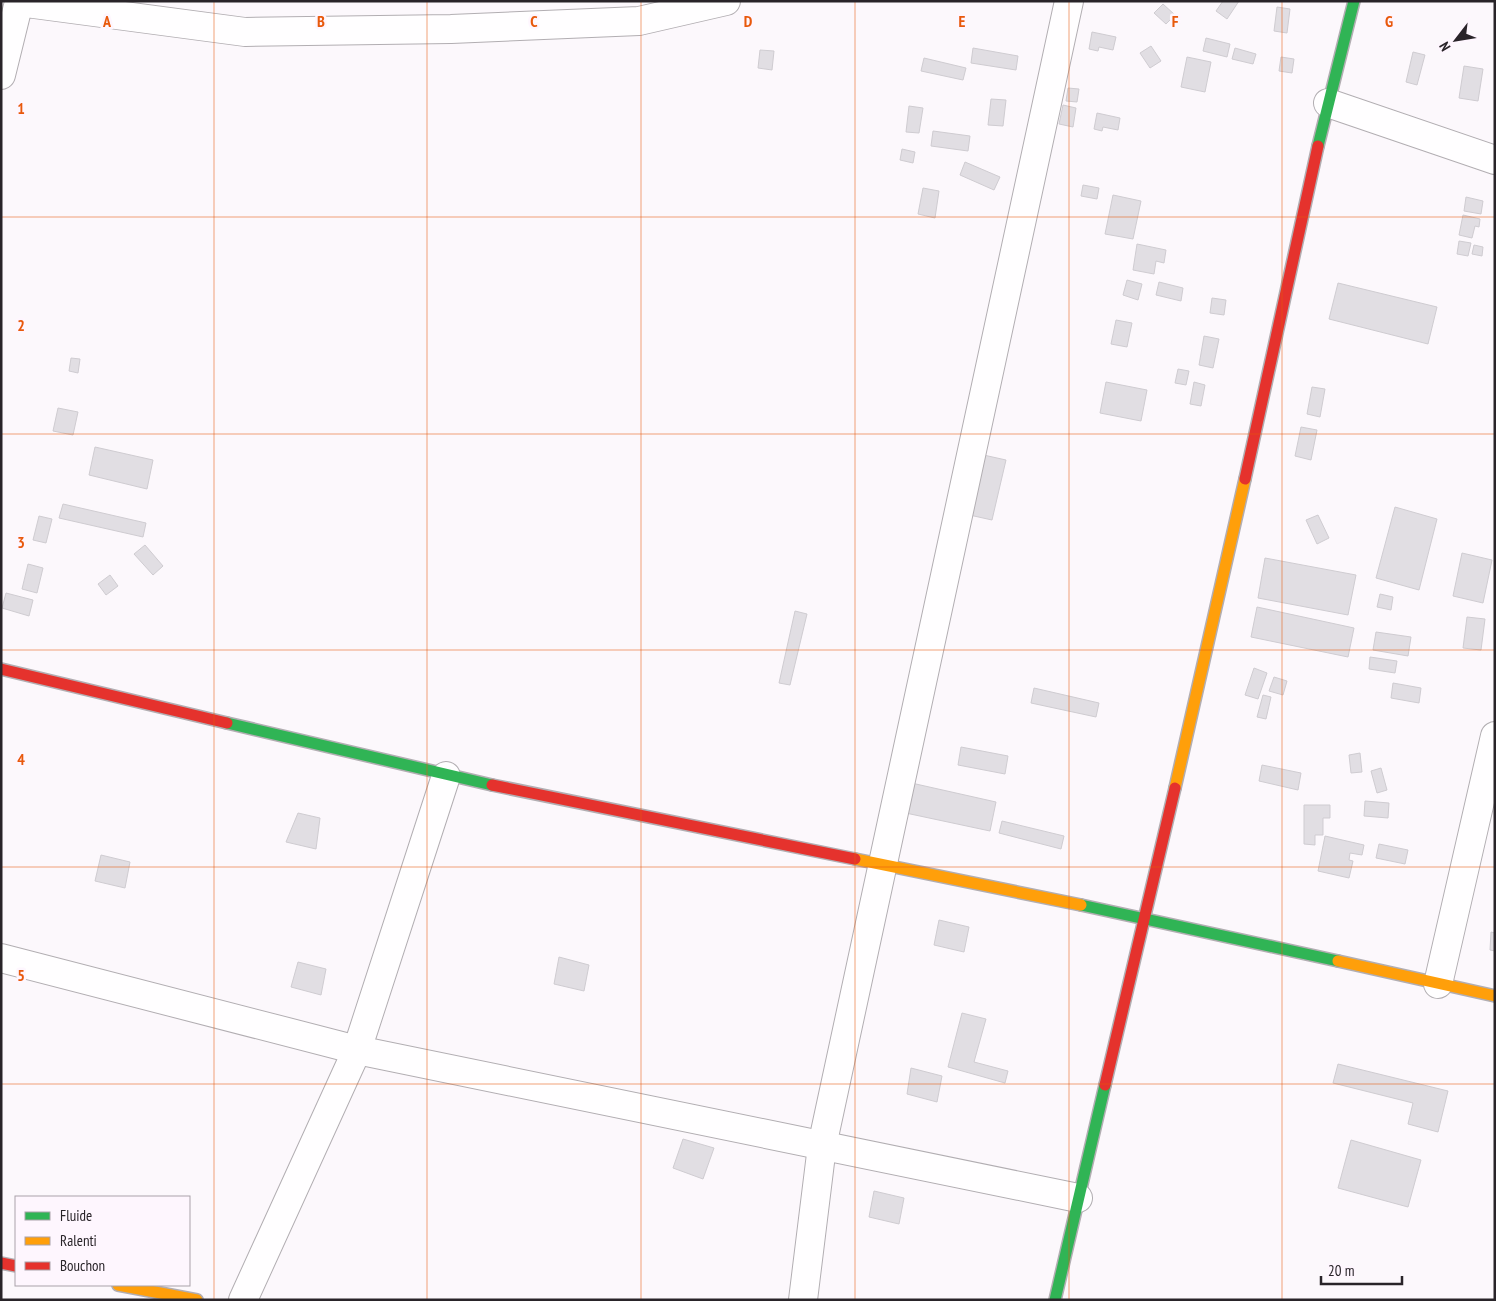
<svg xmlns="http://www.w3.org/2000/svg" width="1496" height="1301" font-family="'PT Sans Narrow',sans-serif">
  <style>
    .building { fill: #e1dee3; stroke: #cfccd1 }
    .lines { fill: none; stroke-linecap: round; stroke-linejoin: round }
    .street-casing { stroke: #b2aeb2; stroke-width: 30 }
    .fast-casing { stroke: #b2aeb2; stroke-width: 14 }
    .slow-casing { stroke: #b2aeb2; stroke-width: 14 }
    .jam-casing { stroke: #b2aeb2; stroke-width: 14 }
    .street { stroke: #fffeff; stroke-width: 28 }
    .fast { stroke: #30b455; stroke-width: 11 }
    .slow { stroke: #ff9f0a; stroke-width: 11 }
    .jam { stroke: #e5322d; stroke-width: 11 }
    .grid { fill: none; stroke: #e8590c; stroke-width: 1; stroke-opacity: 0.55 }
    .grid-label { font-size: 16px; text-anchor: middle; font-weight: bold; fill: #e8590c; stroke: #fef6fe; stroke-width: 5; stroke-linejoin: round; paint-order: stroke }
  </style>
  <rect width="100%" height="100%" fill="#fcf8fc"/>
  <g class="building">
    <path d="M1223,1H1239L1227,19L1216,11Z"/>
    <path d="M1163,4L1175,15L1166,24L1154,13Z"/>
    <path d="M1277,7L1290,9L1287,33L1274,31Z"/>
    <path d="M1092,32L1116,37L1113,50L1099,47L1098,51L1089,49Z"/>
    <path d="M1206,38L1230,44L1227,57L1203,51Z"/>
    <path d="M1151,46L1161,61L1150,68L1140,53Z"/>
    <path d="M973,48L1018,56L1016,70L971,63Z"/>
    <path d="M1235,48L1256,54L1253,64L1232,59Z"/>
    <path d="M760,50L774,51L772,70L758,68Z"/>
    <path d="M1413,52L1425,55L1417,85L1406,82Z"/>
    <path d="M1187,57L1211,62L1205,92L1181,87Z"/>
    <path d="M1281,57L1294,59L1292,73L1279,71Z"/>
    <path d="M924,58L966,68L963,80L921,71Z"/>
    <path d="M1464,66L1483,69L1478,101L1459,98Z"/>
    <path d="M1068,88L1079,89L1077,102L1066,101Z"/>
    <path d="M991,99L1006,100L1003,126L988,125Z"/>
    <path d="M1063,105L1076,108L1073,127L1059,124Z"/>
    <path d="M909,106L923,108L919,133L906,132Z"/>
    <path d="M1097,113L1120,118L1118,130L1103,127L1102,131L1094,129Z"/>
    <path d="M933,131L970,136L968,151L931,146Z"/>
    <path d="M902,149L915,152L913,163L900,160Z"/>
    <path d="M965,162L1000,177L994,190L960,175Z"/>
    <path d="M1083,185L1099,188L1097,199L1081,196Z"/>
    <path d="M923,188L939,191L935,218L918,214Z"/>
    <path d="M1113,195L1141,201L1133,239L1105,234Z"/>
    <path d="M1466,197L1483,201L1481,214L1464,211Z"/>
    <path d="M1463,215L1480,219L1479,227L1475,226L1472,238L1459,235Z"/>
    <path d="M1459,241L1471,243L1468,256L1457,254Z"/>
    <path d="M1137,244L1166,250L1164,263L1156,261L1154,274L1133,270Z"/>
    <path d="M1474,245L1483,247L1482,256L1472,254Z"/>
    <path d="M1127,280L1142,284L1138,300L1123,295Z"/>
    <path d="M1159,282L1183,288L1181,301L1156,295Z"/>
    <path d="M1338,283L1437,307L1428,344L1329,319Z"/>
    <path d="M1212,298L1226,300L1224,315L1210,313Z"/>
    <path d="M1116,320L1132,323L1127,347L1111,344Z"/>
    <path d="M1204,336L1219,339L1213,368L1199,365Z"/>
    <path d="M71,358L80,359L78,373L69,371Z"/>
    <path d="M1178,369L1189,371L1186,385L1175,383Z"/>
    <path d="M1106,382L1147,390L1141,421L1100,413Z"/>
    <path d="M1194,382L1205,385L1201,406L1190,404Z"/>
    <path d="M1312,387L1325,389L1320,417L1307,414Z"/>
    <path d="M58,408L78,412L73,435L53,431Z"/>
    <path d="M1301,427L1317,430L1311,460L1295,456Z"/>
    <path d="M95,447L153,460L147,489L89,475Z"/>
    <path d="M979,454L1006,460L992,520L965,514Z"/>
    <path d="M63,504L146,523L143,537L59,518Z"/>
    <path d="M1395,507L1437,519L1419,590L1376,578Z"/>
    <path d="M1318,515L1329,538L1317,544L1306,520Z"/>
    <path d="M39,516L52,519L46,543L33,540Z"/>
    <path d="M145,545L163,566L153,575L134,554Z"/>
    <path d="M1462,553L1492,560L1483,603L1453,596Z"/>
    <path d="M1265,558L1356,575L1348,615L1258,598Z"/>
    <path d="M28,564L43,568L37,593L22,589Z"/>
    <path d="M110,575L118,586L106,595L98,584Z"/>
    <path d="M6,593L33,600L29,616L2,608Z"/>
    <path d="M1380,594L1393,597L1391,610L1377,607Z"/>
    <path d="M1257,607L1354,628L1348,657L1251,637Z"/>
    <path d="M795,611L807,614L790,685L779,683Z"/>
    <path d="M1467,617L1485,619L1481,650L1463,648Z"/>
    <path d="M1376,632L1411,637L1408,656L1373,650Z"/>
    <path d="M1370,657L1397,661L1395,673L1369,669Z"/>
    <path d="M1254,668L1267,673L1258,699L1245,695Z"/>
    <path d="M1274,677L1287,681L1283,695L1269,691Z"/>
    <path d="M1393,683L1421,688L1419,703L1391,698Z"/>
    <path d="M1034,688L1099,703L1096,717L1031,703Z"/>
    <path d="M1263,695L1271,697L1266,719L1257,717Z"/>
    <path d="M961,747L1008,756L1005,774L958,765Z"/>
    <path d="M1360,753L1362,772L1351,773L1349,755Z"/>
    <path d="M1262,765L1301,773L1298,790L1259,781Z"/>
    <path d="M1381,768L1387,790L1377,793L1371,771Z"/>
    <path d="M907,782L996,802L990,831L901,812Z"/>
    <path d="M1365,801L1389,803L1388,818L1364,816Z"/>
    <path d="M1304,805H1330V818H1323V835H1315V845L1304,844Z"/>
    <path d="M298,813L320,818L316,849L286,842Z"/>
    <path d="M1002,821L1064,836L1061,849L999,833Z"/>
    <path d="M1325,836L1364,845L1362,855L1350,853L1349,860L1353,861L1349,878L1318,871Z"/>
    <path d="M1379,844L1408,850L1405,864L1376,858Z"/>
    <path d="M101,855L130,862L125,888L95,881Z"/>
    <path d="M939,920L969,927L964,952L934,945Z"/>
    <path d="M1491,932L1495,933V951L1490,950Z"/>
    <path d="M559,957L589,965L584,991L554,984Z"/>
    <path d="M298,962L326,969L321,995L291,987Z"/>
    <path d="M962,1013L986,1019L974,1062L1008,1071L1005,1083L948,1067Z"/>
    <path d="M1338,1064L1448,1091L1438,1132L1408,1124L1413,1103L1333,1083Z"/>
    <path d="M911,1068L942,1076L937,1102L907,1094Z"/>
    <path d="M683,1139L714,1148L703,1179L673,1168Z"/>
    <path d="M1351,1140L1421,1160L1408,1207L1338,1188Z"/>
    <path d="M874,1191L904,1198L899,1224L869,1217Z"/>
  </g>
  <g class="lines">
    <defs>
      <g id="street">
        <path d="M1,75L19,2L245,32L451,29L639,21L726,1"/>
        <path d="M1328,103L1495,160"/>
        <path d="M1,958L357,1050L1078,1198"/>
        <path d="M1438,984L1495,736"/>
        <path d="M243,1300L357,1050L446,776"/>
        <path d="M803,1300L822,1146L1069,1"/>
      </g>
      <g id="fast">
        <path d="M1318,146L1354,1"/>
        <path d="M227,723L492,785"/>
        <path d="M1081,905L1338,961"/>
        <path d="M1055,1300L1105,1085"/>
      </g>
      <g id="slow">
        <path d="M1175,788L1245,479"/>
        <path d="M855,859L1081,905"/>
        <path d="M1338,961L1495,996"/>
        <path d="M118,1285L197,1300"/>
      </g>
      <g id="jam">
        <path d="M1245,479L1318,146"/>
        <path d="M1,669L227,723"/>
        <path d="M492,785L855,859"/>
        <path d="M1105,1085L1175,788"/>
        <path d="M1,1263L16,1266"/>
      </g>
    </defs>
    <use href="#street" class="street-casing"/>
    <use href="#fast" class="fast-casing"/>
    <use href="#slow" class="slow-casing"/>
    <use href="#jam" class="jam-casing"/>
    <use href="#street" class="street"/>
    <use href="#fast" class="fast"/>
    <use href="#slow" class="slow"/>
    <use href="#jam" class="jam"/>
  </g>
  <path class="grid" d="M214,1V1300M427,1V1300M641,1V1300M855,1V1300M1069,1V1300M1282,1V1300M1,217H1495M1,434H1495M1,650H1495M1,867H1495M1,1084H1495"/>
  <g class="grid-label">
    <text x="107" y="27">A</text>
    <text x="321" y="27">B</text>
    <text x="534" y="27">C</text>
    <text x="748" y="27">D</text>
    <text x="962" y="27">E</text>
    <text x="1175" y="27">F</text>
    <text x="1389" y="27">G</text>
    <text x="21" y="114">1</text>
    <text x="21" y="331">2</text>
    <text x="21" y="548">3</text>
    <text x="21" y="765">4</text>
    <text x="21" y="981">5</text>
  </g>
  <rect width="1496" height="1301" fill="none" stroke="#292429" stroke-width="5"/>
  <rect x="15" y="1196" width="175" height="90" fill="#fef6fe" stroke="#a9a2a9"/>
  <rect x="25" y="1212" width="25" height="8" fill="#30b455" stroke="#a9a2a9"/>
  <text x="60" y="1221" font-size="15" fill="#292429">Fluide</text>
  <rect x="25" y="1237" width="25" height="8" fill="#ff9f0a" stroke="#a9a2a9"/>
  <text x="60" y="1246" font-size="15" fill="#292429">Ralenti</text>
  <rect x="25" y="1262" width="25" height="8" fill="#e5322d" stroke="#a9a2a9"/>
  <text x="60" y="1271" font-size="15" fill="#292429">Bouchon</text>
  <g transform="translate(1456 40) rotate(239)" stroke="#fef6fe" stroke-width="4" paint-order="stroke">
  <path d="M0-4L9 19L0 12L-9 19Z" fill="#292429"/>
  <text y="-8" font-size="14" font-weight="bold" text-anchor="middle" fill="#292429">N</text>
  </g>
  <path d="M1321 1276v8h81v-8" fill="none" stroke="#292429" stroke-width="2.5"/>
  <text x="1328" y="1276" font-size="15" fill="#292429" stroke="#fef6fe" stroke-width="4" paint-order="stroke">20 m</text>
</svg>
